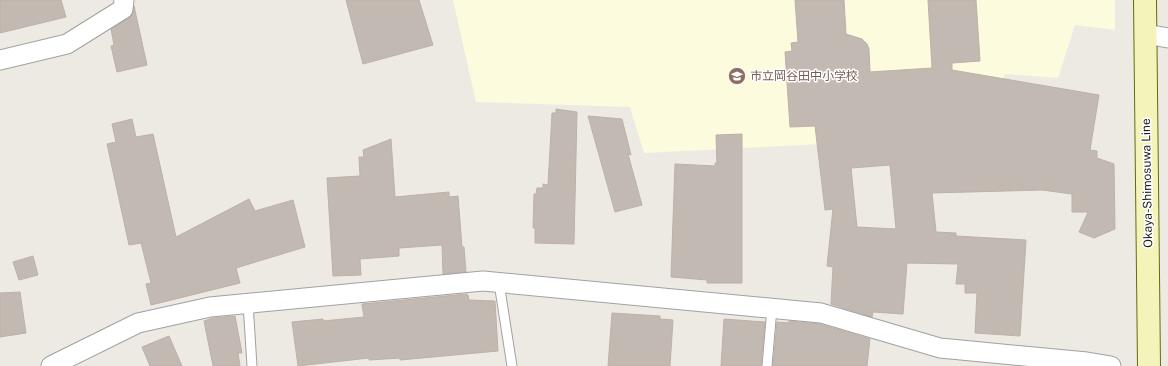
<svg xmlns="http://www.w3.org/2000/svg" width="1168" height="366" font-family="'Public Sans','Noto Sans JP',sans-serif">
  <style>
    .education { fill: #fcfbdd }
    .building { fill: #c2b9b3; stroke: #beb0a7; fill-rule: evenodd }
    .lines { fill: none; stroke-linecap: round; stroke-linejoin: round }
    .lane-casing { stroke: #a1a1a1; stroke-width: 11 }
    .street-casing { stroke: #a1a1a1; stroke-width: 21 }
    .secondary-casing { stroke: #656b0d; stroke-width: 24 }
    .lane { stroke: #fff; stroke-width: 9 }
    .street { stroke: #fff; stroke-width: 19 }
    .secondary { stroke: #f4f4ba; stroke-width: 22 }
    .labels { text-anchor: middle; dominant-baseline: central; stroke-width: 3; stroke-linejoin: round; paint-order: stroke }
    .education-label { font-size: 12px; fill: #785e54; stroke: #fff; text-anchor: start }
    .street-label { font-size: 12px; fill: #1d1d1d; stroke: #fff }
  </style>
  <rect width="100%" height="100%" fill="#edeae3"/>
  <path class="education" d="M453,0H1115V30L1075,25L1058,78L1005,74L985,136L644,153L630,107L476,102Z"/>
  <g class="building">
    <path d="M0,0H61L66,17L0,33Z"/>
    <path d="M346,0H419L433,45L363,64Z"/>
    <path d="M795,0H844L846,34L862,39L867,44L869,49L870,72L932,68L928,0H976L980,61L952,63V70L1099,95L1090,150L1097,151V158L1114,164L1115,229L1094,238L1079,232L1088,212H1072V194L1042,190L932,193L936,232L956,233V236L1026,240L1020,336L975,333L977,293H965V284H956L958,264L907,263L903,314L873,312L872,317L831,304L833,267L827,266L833,209L825,210L815,126L790,127L785,52L792,51L791,43L798,42ZM890,165L896,229L857,227L851,168Z"/>
    <path d="M134,6L147,65L117,72L111,46L114,45L111,29L129,18L132,15Z"/>
    <path d="M556,109L577,112L574,244L535,243V228H533L534,194H536L537,188H543V184L548,185L552,113H556Z"/>
    <path d="M588,116L622,119L631,155L628,154L642,205L615,212Z"/>
    <path d="M132,119L136,137L153,134L176,237L249,199L255,211L293,200L305,247L236,268L240,283L151,305L146,284L151,283L141,243L129,245L107,144L116,142L112,124Z"/>
    <path d="M742,134V283H707V280L671,277L675,164L715,166V163H717L716,135Z"/>
    <path d="M391,139L395,197L449,192V197L458,196L462,247H464L466,272L443,274L442,245L399,248V256L360,259L361,275L333,276L327,178L360,176L359,157H364L363,150Z"/>
    <path d="M33,256L38,275L19,280L13,262Z"/>
    <path d="M20,292L26,333L0,337V293Z"/>
    <path d="M467,294L468,295L469,300L495,301L498,351L400,360V358L369,360V358L298,366L292,322L323,319V321L364,317L362,304Z"/>
    <path d="M612,313L660,316V319L673,320L670,366H608Z"/>
    <path d="M235,316L242,353H238L240,366H213L204,321L213,318Z"/>
    <path d="M724,319L765,322L761,366H721Z"/>
    <path d="M789,321L819,324L870,339L867,366H773L777,322L789,323Z"/>
    <path d="M169,336L182,366H150L142,347Z"/>
  </g>
  <g class="lines">
    <defs>
      <g id="lane">
        <path d="M499,283L512,366"/>
        <path d="M248,303L252,366"/>
        <path d="M767,366L772,308"/>
      </g>
      <g id="street">
        <path d="M1145,34L1168,38"/>
        <path d="M0,60L67,44L123,9L124,0"/>
        <path d="M51,366L138,323L210,307L483,281L821,313L940,348L1087,362L1111,366"/>
      </g>
      <path id="secondary" d="M1145,0L1149,366"/>
    </defs>
    <use href="#lane" class="lane-casing"/>
    <use href="#street" class="street-casing"/>
    <use href="#secondary" class="secondary-casing"/>
    <use href="#lane" class="lane"/>
    <use href="#street" class="street"/>
    <use href="#secondary" class="secondary"/>
  </g>
  <defs>
    <symbol id="school-disc" viewBox="-11 -11 22 22"><circle r="9.5" fill="#8d6e63" stroke="#fff"/><path d="M0-5L7-2L0 1L-7-2ZM-4 1L0 2.5L4 1V4Q0 6-4 4Z" fill="#fff"/></symbol>
  </defs>
  <g fill-rule="evenodd">
    <use href="#school-disc" x="727" y="66" width="20" height="20"/>
  </g>
  <g class="labels">
    <g class="education-label">
      <text x="750" y="76">市立岡谷田中小学校</text>
    </g>
    <g class="street-label">
      <text transform="translate(1147 183) rotate(-91)">Okaya-Shimosuwa Line</text>
    </g>
  </g>
</svg>
